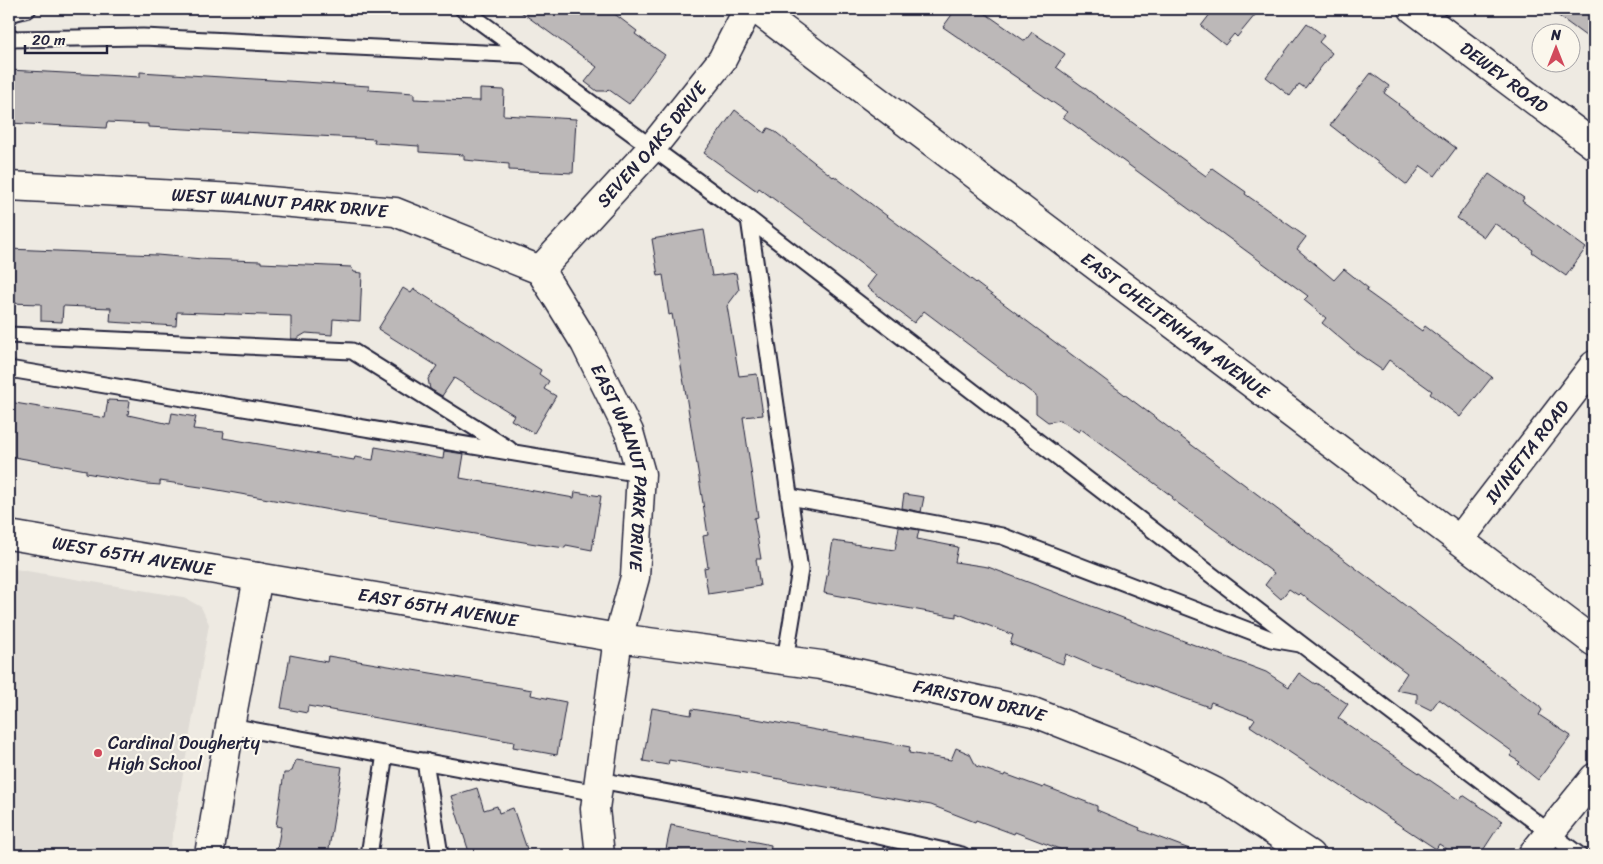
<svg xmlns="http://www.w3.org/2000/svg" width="1603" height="864" font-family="Sriracha,sans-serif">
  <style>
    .built { fill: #dfdbd5 }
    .building { fill: #bcb8b8; stroke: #22223b }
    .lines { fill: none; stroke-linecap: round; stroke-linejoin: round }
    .lane-casing { stroke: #22223b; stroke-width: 19 }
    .street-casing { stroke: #22223b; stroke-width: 31 }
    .highway-casing { stroke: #22223b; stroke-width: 31 }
    .lane { stroke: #fbf7ec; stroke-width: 15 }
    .street { stroke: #fbf7ec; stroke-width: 28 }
    .highway { stroke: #fbf7ec; stroke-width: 28 }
    .poi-dot { fill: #d1495b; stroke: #fbf7ec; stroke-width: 2 }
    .labels { text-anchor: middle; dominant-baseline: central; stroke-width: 4.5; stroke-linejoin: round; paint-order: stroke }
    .street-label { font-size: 18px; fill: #22223b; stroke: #fbf7ec }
    .poi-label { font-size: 18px; fill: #22223b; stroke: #fbf7ec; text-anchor: start }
  </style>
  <rect width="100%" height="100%" fill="#eeeae2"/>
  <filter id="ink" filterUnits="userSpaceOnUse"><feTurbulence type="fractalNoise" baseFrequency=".02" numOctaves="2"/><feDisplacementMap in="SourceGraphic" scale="10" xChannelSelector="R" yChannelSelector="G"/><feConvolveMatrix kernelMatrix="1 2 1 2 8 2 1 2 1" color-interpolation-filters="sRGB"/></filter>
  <g filter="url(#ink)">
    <path class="built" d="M9,568L183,597L201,607L209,624L169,855H9Z"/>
    <g class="building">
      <path d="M517,9H608L637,31L635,34L665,55L629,104L608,89L606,91H597L585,82L597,67Z"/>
      <path d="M956,9H979L1025,41L1032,32L1065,54L1056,67L1206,176L1212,168L1246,192L1245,194L1306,237L1297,249L1334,280L1344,269L1368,288L1366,291L1422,331L1425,326L1492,377L1460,417L1430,394L1432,391L1389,360L1382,370L1360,355L1322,323L1326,318L1304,300L1308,296L1063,117L1067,112L943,27Z"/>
      <path d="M1214,9H1260L1237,37L1234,34L1225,45L1201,26Z"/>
      <path d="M1549,9H1594V42Z"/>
      <path d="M1307,23L1324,36L1319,42L1332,53L1305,88L1299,84L1290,96L1266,77Z"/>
      <path d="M9,70L140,77V72L369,86V90L414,93V99L436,100L480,101V89L504,90L503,115L576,119L573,173L509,170V164L464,160V155L419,152V146L374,143L375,139L148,127V124L107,122L106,128L9,123Z"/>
      <path d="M1371,73L1389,86L1384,93L1399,104L1398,105L1456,148L1435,176L1421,166L1407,185L1330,125Z"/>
      <path d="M735,110L765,133L768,128L773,130L833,177L834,176L907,231L1539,706L1542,710L1539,715L1571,736L1538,780L1518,764L1520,762L1510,756L1513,752L1439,699L1431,710L1417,703V694L1396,690L1407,673L1300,593L1298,595L1289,589L1281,599L1265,585L1274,573L1172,499L1173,497L1081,429L1079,432L1060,420L1048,422L1036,413V396L993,363L924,311L914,323L867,287L876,275L759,188L757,191L704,153Z"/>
      <path d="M1489,174L1524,198L1522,201L1586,248L1566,276L1532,252L1533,250L1494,223L1484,237L1457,218Z"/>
      <path d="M704,230L712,276L736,273L739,290L727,306L739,376L757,374L763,415L743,417L758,517L754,518L761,559H756L760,586L708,594L704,568L708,567L703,536L708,535L686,395L672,314L669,315L663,275L658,276L652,239Z"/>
      <path d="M9,249L157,255L202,259L261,261V263L351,267L354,272L362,273L360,321L333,319L332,335L306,333L296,339H291V316L177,312L176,326L110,322L111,308L63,306L62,322L41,321V304L9,303Z"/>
      <path d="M403,288L411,293L414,289L541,370L539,374L549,381L544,389L556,396L534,433L511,420L514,415L454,378L442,396L430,389L428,379L437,366L378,329Z"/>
      <path d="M108,400L130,401L128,415L170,424L172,413L196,417L193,429L224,432L223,438L354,460L355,457L373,460L375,447L443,459L444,451L464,454L460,478L574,498L575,492L601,496L592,550L566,545L565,548L536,544L341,512L207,488L160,481V485L147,484L86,473V470L9,456V402L105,418Z"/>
      <path d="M904,494L924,497L921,512L902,508Z"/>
      <path d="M899,527L919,530L917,539L958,547L955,562L988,567L1266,672L1289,687L1299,673L1315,684L1316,683L1348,704L1338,718L1459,800L1463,795L1502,821L1480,855H1456L1439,844L1436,849L1250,726L1255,719L1211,702L1209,707L1094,666L1066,654L1063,664L1010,644L1013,635L956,613V617L824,593L833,541L895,550Z"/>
      <path d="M290,655L327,662L328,656L503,685L532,690L531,695L566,702L557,755L513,747L514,742L308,706L307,713L281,708Z"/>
      <path d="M652,708L691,715L692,709L756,719L910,747L909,753L951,760L956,748L970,754L976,766L1004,776L1005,774L1043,788L1044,786L1097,806V810L1140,828L1139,830L1200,853L1199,855H1075L1015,832L1014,834L976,820L975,822L931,805L669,760L668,765L643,761Z"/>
      <path d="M296,760L342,767L328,855H276L281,827L276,826L284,773H289L290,771H292Z"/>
      <path d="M477,788L484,810L497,806L499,813L513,808L529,855H470L451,796Z"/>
      <path d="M671,825L771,845L770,855H696L666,849Z"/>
    </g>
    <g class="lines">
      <defs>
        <g id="lane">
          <path d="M463,9L749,219L1301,644L1579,855"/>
          <path d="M9,14L28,9"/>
          <path d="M9,39L143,37L525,55"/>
          <path d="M749,219L800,570L785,660"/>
          <path d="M9,335L352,351L509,449"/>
          <path d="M9,369L641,474"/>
          <path d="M790,497L1002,536L1271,639L1300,644"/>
          <path d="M230,726L597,793"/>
          <path d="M425,761L440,855"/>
          <path d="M599,780L782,814L962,855"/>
          <path d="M369,855L385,754"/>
        </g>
        <g id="street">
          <path id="s1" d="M1413,9L1594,145"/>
          <path id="s2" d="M9,186L235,198L395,212L540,270"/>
          <path id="s3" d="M540,270L585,343L629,432L641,474L635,577L618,638L595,809L600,855"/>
          <path id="s4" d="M540,270L651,149L722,60L748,9"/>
          <path id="s5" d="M9,535L618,638L821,665L1033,712L1130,750L1215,792L1310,855"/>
          <path id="s6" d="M1460,539L1594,365"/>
          <path d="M209,855L230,726L258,577"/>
          <path d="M1532,855L1594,778"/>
        </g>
        <g id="highway">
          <path id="s7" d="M756,9L1594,642"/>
        </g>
      </defs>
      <use href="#lane" class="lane-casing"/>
      <use href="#street" class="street-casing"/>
      <use href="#highway" class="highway-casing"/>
      <use href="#lane" class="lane"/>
      <use href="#street" class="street"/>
      <use href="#highway" class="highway"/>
    </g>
  </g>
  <circle class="poi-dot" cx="98" cy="753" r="5"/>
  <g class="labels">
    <g class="street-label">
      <text stroke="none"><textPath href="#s1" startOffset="114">DEWEY ROAD</textPath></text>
      <text stroke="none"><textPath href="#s4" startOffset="168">SEVEN OAKS DRIVE</textPath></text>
      <text stroke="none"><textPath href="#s2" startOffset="271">WEST WALNUT PARK DRIVE</textPath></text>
      <text stroke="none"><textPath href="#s7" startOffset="525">EAST CHELTENHAM AVENUE</textPath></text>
      <text stroke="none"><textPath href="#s6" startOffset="110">IVINETTA ROAD</textPath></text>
      <text stroke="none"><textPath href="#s3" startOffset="218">EAST WALNUT PARK DRIVE</textPath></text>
      <text stroke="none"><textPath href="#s5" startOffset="126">WEST 65TH AVENUE</textPath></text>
      <text stroke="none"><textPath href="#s5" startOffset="435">EAST 65TH AVENUE</textPath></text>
      <text stroke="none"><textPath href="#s5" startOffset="985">FARISTON DRIVE</textPath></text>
    </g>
    <g class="poi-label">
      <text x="108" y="743">Cardinal Dougherty<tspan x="108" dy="21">High School</tspan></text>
    </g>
  </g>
  <rect width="1603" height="864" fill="none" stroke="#fbf7ec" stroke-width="30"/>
  <rect x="15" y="15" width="1573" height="834" fill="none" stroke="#22223b" stroke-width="2" filter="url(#ink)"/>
  <g transform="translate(1556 48)"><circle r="24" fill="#fbf7ec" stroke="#a4a2a5"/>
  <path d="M0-4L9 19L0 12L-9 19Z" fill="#d1495b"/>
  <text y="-8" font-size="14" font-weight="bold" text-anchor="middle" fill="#22223b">N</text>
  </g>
  <path d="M25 45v8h82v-8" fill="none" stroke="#22223b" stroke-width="2.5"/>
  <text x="32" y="45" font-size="15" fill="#22223b" stroke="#fbf7ec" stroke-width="4" paint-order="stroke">20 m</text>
</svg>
